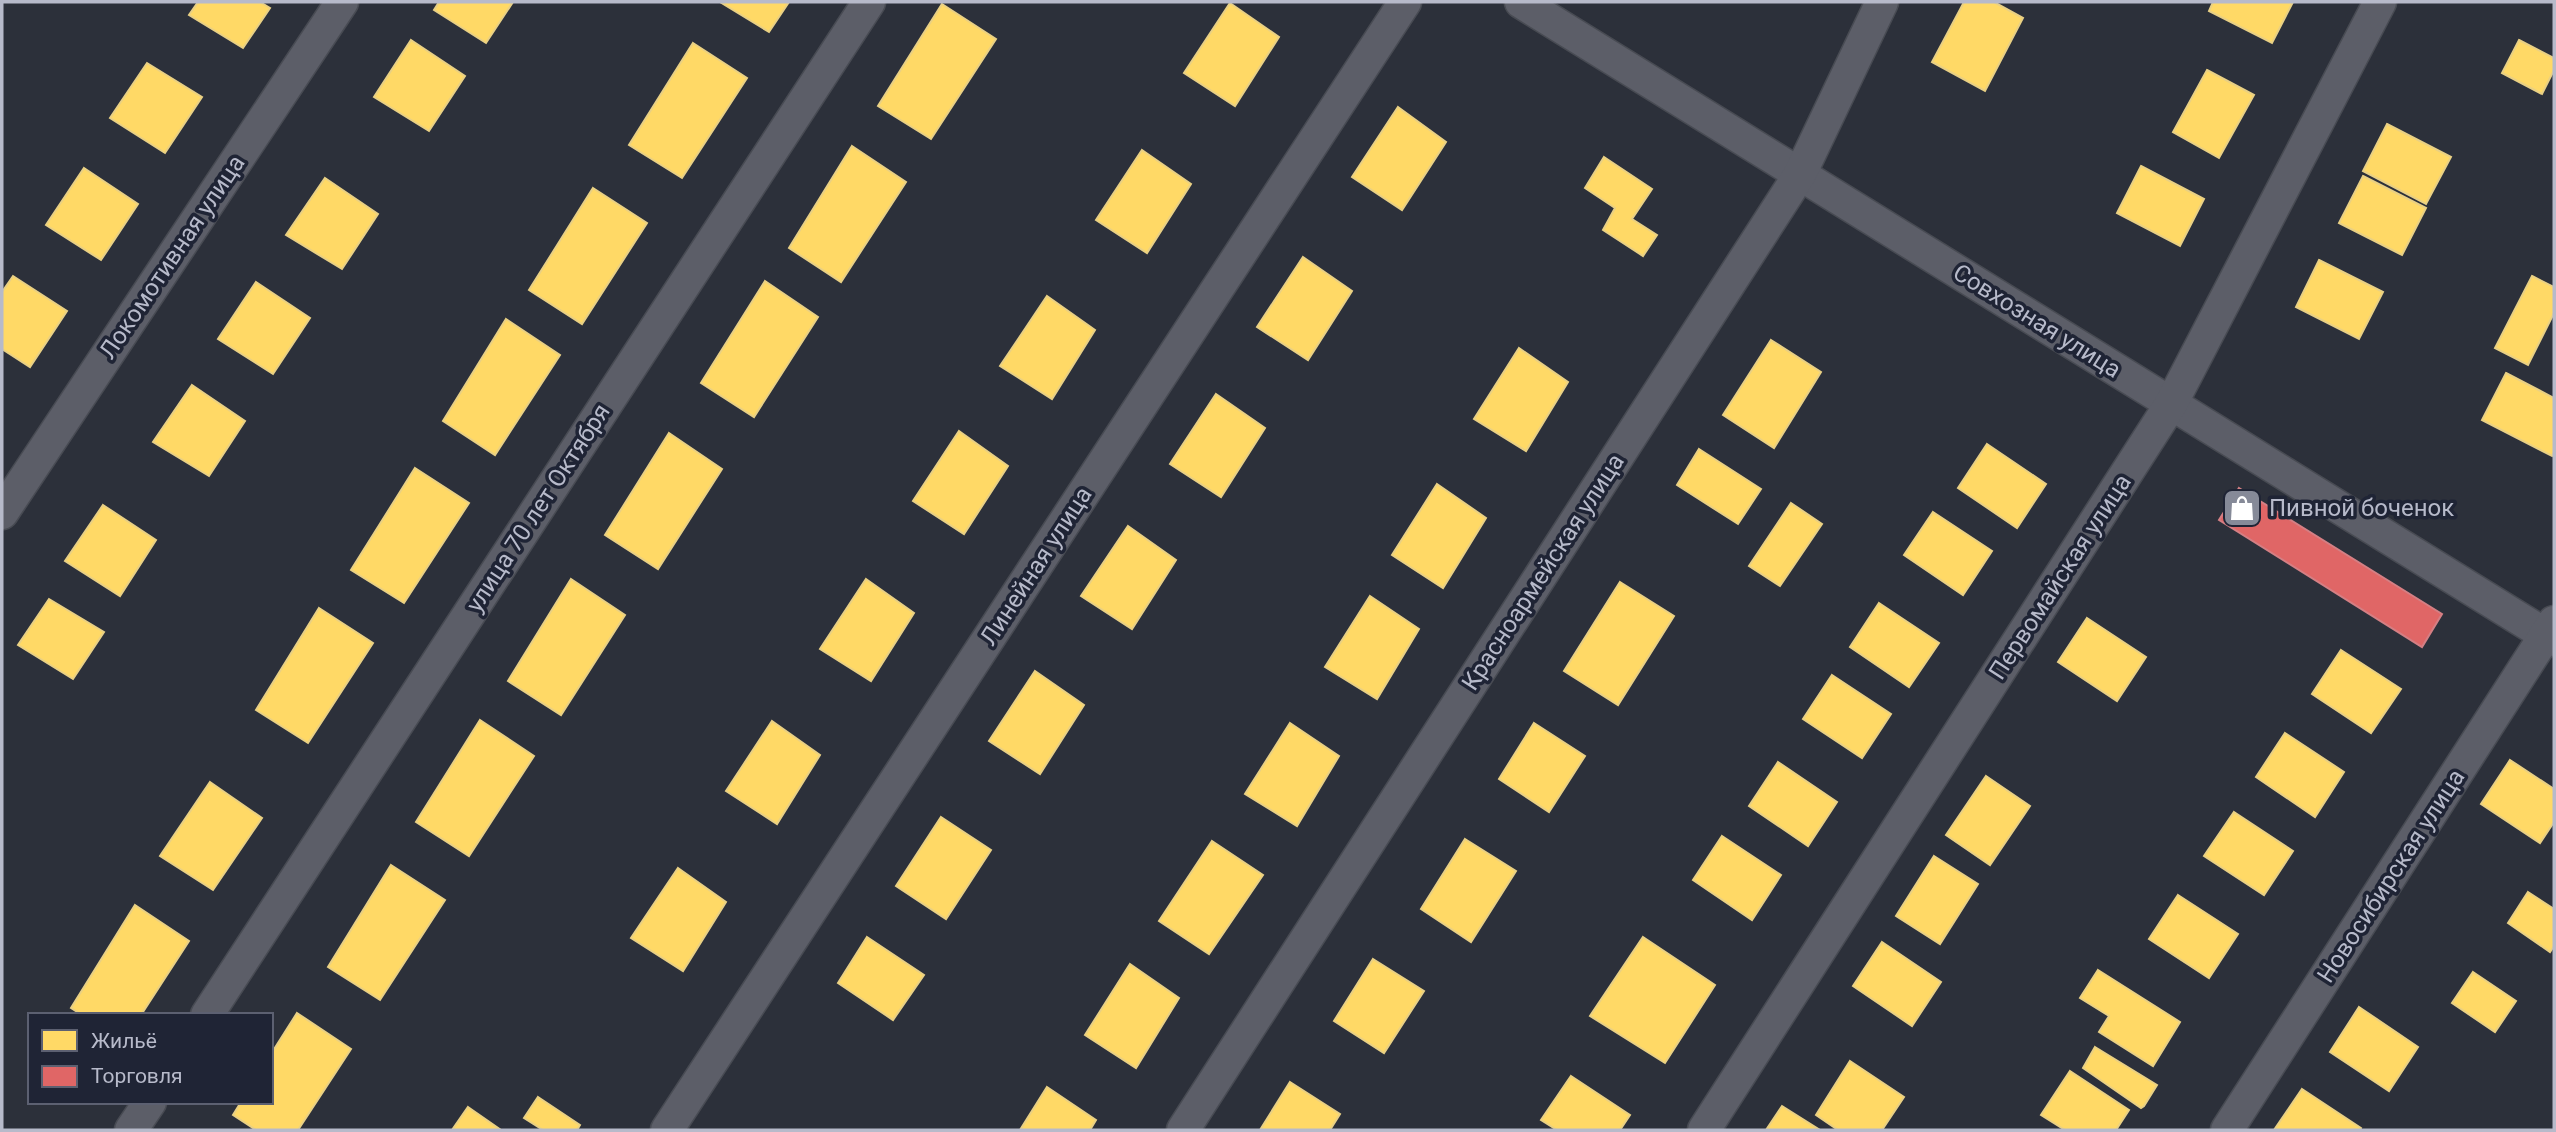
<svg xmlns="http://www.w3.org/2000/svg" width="2556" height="1132" font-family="Roboto,sans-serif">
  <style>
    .homes { fill: #ffd966; stroke: #e9d084; stroke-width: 2 }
    .shops { fill: #e06666; stroke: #d47f84; stroke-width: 2 }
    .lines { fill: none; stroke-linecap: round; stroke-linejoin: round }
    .minor-casing { stroke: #484b53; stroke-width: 35 }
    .minor { stroke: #5c5e68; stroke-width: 32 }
    .labels { text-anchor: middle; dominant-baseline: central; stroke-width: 7; stroke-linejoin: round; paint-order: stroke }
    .street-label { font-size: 24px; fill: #b7baca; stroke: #1f2435 }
    .poi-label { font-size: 24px; fill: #b7baca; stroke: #1f2435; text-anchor: start }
  </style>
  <rect width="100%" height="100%" fill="#2c303a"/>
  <g class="homes">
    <path d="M198,2H260L270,8L243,48L189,15Z"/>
    <path d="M439,2H513L486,43L434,10Z"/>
    <path d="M720,2H789L769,32Z"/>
    <path d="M1964,2H1994L2023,18L1985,91L1932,62Z"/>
    <path d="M2213,2H2293L2272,43L2209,11Z"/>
    <path d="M1230,3L1279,37L1235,106L1184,73Z"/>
    <path d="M942,4L996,39L931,139L878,106Z"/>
    <path d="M411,40L465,76L429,131L374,97Z"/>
    <path d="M2519,40L2554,58V70L2542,94L2502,73Z"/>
    <path d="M693,43L747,78L682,178L629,145Z"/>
    <path d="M147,63L202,97L165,153L110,118Z"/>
    <path d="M2207,70L2254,95L2219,158L2173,132Z"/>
    <path d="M1398,107L1446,142L1402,210L1352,177Z"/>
    <path d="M2387,124L2451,157L2426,204L2363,171Z"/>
    <path d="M852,146L906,182L841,282L789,248Z"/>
    <path d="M1142,150L1191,184L1147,253L1096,220Z"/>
    <path d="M1604,157L1652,189L1632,219L1657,235L1643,256L1603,230L1615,208L1585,188Z"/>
    <path d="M2141,166L2204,199L2180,246L2117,213Z"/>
    <path d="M84,168L138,204L101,260L46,225Z"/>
    <path d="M2363,176L2426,208L2402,255L2339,223Z"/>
    <path d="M325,178L378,214L342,269L286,235Z"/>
    <path d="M593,188L647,223L582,324L529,290Z"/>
    <path d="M1303,257L1352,291L1308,360L1257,327Z"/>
    <path d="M2319,260L2383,292L2359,339L2296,307Z"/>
    <path d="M13,276L67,311L30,367L2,349V292Z"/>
    <path d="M2532,276L2554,287V313L2528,365L2495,348Z"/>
    <path d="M765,281L818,317L754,417L701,383Z"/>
    <path d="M256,282L310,318L273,374L218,339Z"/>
    <path d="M1047,296L1095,330L1052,399L1000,366Z"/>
    <path d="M506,319L560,355L495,455L443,421Z"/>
    <path d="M1771,340L1821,372L1774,448L1723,415Z"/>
    <path d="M1519,348L1568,382L1526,451L1474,419Z"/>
    <path d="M2506,373L2554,398V452L2552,456L2482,420Z"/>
    <path d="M192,385L245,421L209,476L153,442Z"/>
    <path d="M1216,394L1265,428L1221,497L1170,464Z"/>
    <path d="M959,431L1008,466L964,534L913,501Z"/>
    <path d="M669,433L722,469L658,569L605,535Z"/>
    <path d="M1987,444L2046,484L2017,528L1958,488Z"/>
    <path d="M1699,449L1761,489L1738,524L1677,485Z"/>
    <path d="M415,468L469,503L404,603L351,570Z"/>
    <path d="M1437,484L1486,518L1443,588L1392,555Z"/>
    <path d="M1791,503L1822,524L1780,586L1749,566Z"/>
    <path d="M103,505L156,540L120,596L65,561Z"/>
    <path d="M1933,512L1992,551L1963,595L1904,555Z"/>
    <path d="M1128,526L1176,560L1132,629L1081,596Z"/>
    <path d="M571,579L625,615L561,715L508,681Z"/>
    <path d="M866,579L914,613L871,681L820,649Z"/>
    <path d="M1620,582L1674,616L1618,705L1564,671Z"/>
    <path d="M1370,596L1419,629L1377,699L1325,667Z"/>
    <path d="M49,599L104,632L73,679L18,645Z"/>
    <path d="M1879,603L1939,643L1909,687L1850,647Z"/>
    <path d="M319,608L373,643L308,743L256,710Z"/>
    <path d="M2087,618L2146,657L2117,701L2058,662Z"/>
    <path d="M2341,650L2401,689L2371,733L2312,694Z"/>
    <path d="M1035,671L1084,705L1040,774L989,741Z"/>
    <path d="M1832,675L1891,714L1862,758L1803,719Z"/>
    <path d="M480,720L534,756L469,856L416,822Z"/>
    <path d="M772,721L820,755L777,824L726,791Z"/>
    <path d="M1290,723L1339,756L1297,826L1245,794Z"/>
    <path d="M1534,723L1585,756L1549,812L1499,779Z"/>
    <path d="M2285,733L2344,772L2315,817L2256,777Z"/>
    <path d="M2510,760L2554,789V822L2540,843L2481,804Z"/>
    <path d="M1778,762L1837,802L1808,846L1749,806Z"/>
    <path d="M1986,776L2030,806L1990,865L1946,835Z"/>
    <path d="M210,782L262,818L213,890L160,856Z"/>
    <path d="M2234,812L2293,851L2264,895L2204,856Z"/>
    <path d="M941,817L991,850L946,919L896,886Z"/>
    <path d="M1722,836L1781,875L1752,920L1693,880Z"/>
    <path d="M1465,839L1516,871L1471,942L1421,909Z"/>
    <path d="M1212,841L1263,875L1209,954L1159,921Z"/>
    <path d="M1934,856L1978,884L1940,944L1896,916Z"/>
    <path d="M391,865L445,900L380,1000L328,967Z"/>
    <path d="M678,868L726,902L683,971L631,938Z"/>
    <path d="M2528,892L2554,909V946L2550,952L2508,923Z"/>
    <path d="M2178,895L2238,934L2209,978L2149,939Z"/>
    <path d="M135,905L189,941L141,1015H82L71,1008Z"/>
    <path d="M867,937L924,975L893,1020L838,983Z"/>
    <path d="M1643,937L1715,985L1665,1063L1590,1016Z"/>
    <path d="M1882,942L1941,982L1912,1026L1853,986Z"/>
    <path d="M1373,959L1424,991L1384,1053L1334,1021Z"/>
    <path d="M1130,964L1179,998L1136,1068L1085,1035Z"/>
    <path d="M2098,970L2180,1022L2153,1066L2099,1032L2109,1016L2080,998Z"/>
    <path d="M2473,972L2516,1001L2495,1032L2452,1003Z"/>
    <path d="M2359,1007L2418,1047L2389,1091L2330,1052Z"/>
    <path d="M297,1013L351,1049L298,1130H256L233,1115L241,1102H271V1054Z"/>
    <path d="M2095,1047L2157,1085L2144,1106L2141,1108L2083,1068Z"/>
    <path d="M1850,1061L1904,1097L1882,1130H1838L1816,1115Z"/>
    <path d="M2070,1071L2129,1110L2116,1130H2065L2041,1115Z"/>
    <path d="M1571,1076L1630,1115L1620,1130H1557L1541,1120Z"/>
    <path d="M1290,1082L1340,1114L1330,1130H1260Z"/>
    <path d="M1047,1087L1096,1120L1090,1130H1020Z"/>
    <path d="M2302,1089L2361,1128L2360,1130H2274Z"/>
    <path d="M538,1097L580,1125L577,1130H543L524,1118Z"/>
    <path d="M1782,1106L1820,1130H1766Z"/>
    <path d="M468,1107L501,1130H452Z"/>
  </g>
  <path class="shops" d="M2239,488L2442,614L2422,647L2219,520Z"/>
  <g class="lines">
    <defs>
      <g id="minor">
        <path d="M1521,2L2554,640"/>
        <path d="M2,513L342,2"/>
        <path d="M207,1015L869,2"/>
        <path d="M131,1130L150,1102"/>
        <path d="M667,1130L1405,2"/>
        <path d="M1183,1130L1800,174L1882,2"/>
        <path d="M1704,1130L2171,404L2380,2"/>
        <path d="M2227,1130L2554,622"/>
      </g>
    </defs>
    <use href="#minor" class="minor-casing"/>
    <use href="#minor" class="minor"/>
  </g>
  <defs>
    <symbol id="shop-square" viewBox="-11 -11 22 22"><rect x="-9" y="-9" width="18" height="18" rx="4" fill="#868a98" stroke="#1f2435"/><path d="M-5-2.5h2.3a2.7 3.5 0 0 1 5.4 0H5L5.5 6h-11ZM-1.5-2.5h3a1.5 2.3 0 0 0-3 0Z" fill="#fff"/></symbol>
  </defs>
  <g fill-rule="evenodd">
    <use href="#shop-square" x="2220" y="486" width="44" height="44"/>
  </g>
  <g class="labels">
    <g class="street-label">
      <text transform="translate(172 257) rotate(-56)">Локомотивная улица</text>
      <text transform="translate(2037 321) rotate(32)">Совхозная улица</text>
      <text transform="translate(538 508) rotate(-57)">улица 70 лет Октября</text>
      <text transform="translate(1036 566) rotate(-57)">Линейная улица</text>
      <text transform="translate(1543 572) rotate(-57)">Красноармейская улица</text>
      <text transform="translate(2060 577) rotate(-57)">Первомайская улица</text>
      <text transform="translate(2391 876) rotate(-57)">Новосибирская улица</text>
    </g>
    <g class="poi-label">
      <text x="2269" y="508">Пивной боченок</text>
    </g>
  </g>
  <rect width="2556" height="1132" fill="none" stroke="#b7baca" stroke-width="7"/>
  <rect x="28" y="1013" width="245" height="91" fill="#1f2435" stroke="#5c6071" stroke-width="2"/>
  <rect x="42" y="1030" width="35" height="21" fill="#ffd966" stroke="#5c6071" stroke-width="2"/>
  <text x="91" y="1048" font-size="21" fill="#b7baca">Жильё</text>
  <rect x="42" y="1066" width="35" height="21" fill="#e06666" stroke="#5c6071" stroke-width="2"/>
  <text x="91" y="1083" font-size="21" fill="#b7baca">Торговля</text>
</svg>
